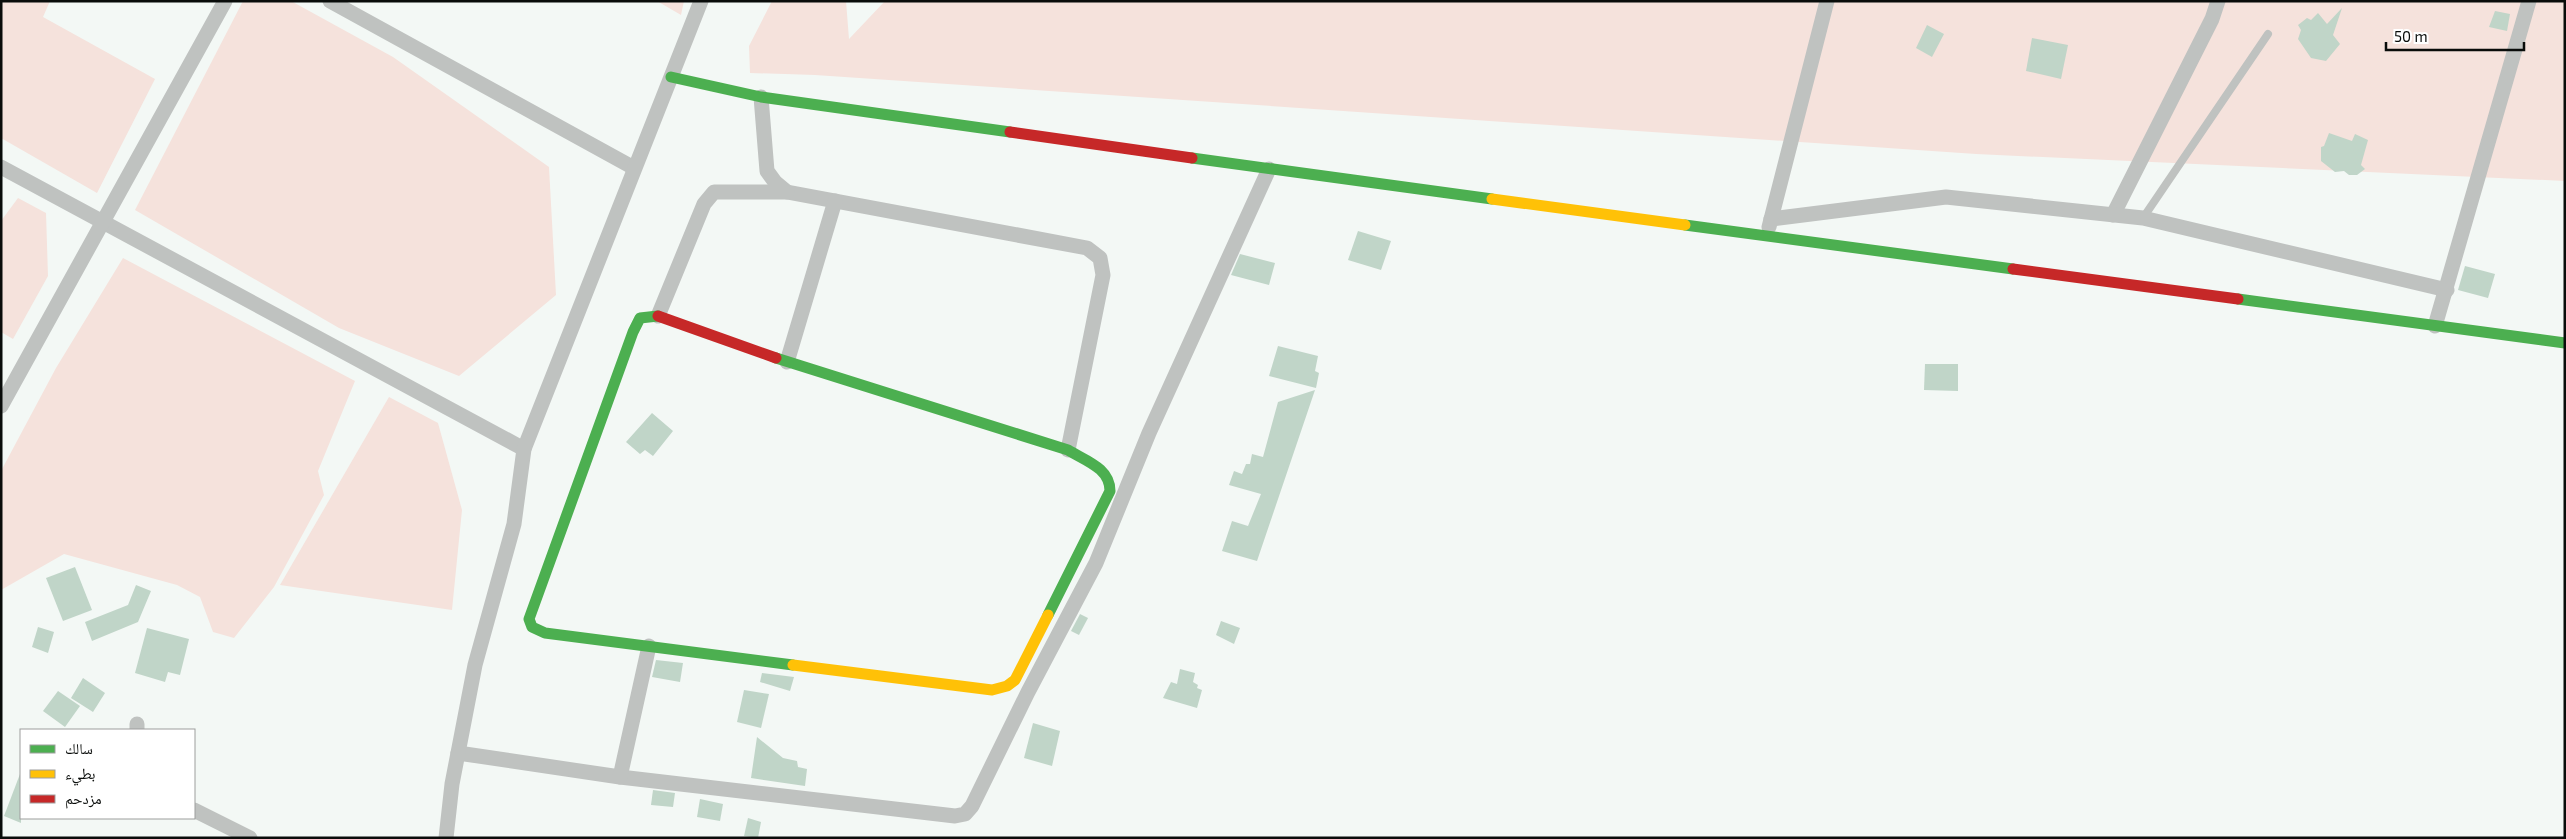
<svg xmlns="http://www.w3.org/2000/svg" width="2566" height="839" font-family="'Exo 2','Noto Naskh Arabic',sans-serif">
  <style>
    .green { fill: #f5e2dc }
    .building { fill: #c0d5c8 }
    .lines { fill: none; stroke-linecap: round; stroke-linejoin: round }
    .lane { stroke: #bfc2c0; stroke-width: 8 }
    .street { stroke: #bfc2c0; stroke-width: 15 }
    .fast { stroke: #4caf50; stroke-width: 11 }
    .slow { stroke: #ffc107; stroke-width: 11 }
    .jam { stroke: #c62828; stroke-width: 11 }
  </style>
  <rect width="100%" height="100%" fill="#f3f8f5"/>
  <g class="green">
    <path d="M1,1H50L43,17L155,79L97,193L1,138Z"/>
    <path d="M243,1H291L393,57L549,167L556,295L459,376L339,328L135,210Z"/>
    <path d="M657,1H684L681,15Z"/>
    <path d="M772,1H846L849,39L885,1H2565V181L1976,154L815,75L750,73L749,46Z"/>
    <path d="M18,198L46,213L48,276L13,339L1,332V221Z"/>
    <path d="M123,258L355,381L318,471L324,495L274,587L234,638L213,632L200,597L177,585L64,554L1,590V471L56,368Z"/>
    <path d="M389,397L438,423L462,510L452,610L280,585Z"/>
  </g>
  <g class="building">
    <path d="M2342,8L2333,35L2340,44L2326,61L2311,58L2298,39L2301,30L2298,25L2307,18L2311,20L2318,13L2327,24Z"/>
    <path d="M2495,11L2510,14L2507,31L2489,27Z"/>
    <path d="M1927,25L1944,34L1932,57L1916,48Z"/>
    <path d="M2032,38L2068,45L2061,79L2026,71Z"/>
    <path d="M2329,133L2352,141L2355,134L2368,140L2361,165L2365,169L2357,175H2349L2344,171L2335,172L2321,161V147L2324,146Z"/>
    <path d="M1358,231L1391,241L1381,270L1348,260Z"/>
    <path d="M1240,254L1275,263L1269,285L1231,275Z"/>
    <path d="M2465,266L2495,274L2488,298L2458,290Z"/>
    <path d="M1278,346L1318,356L1315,371L1319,373L1316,388L1269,376Z"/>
    <path d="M1925,364H1958V391L1924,390Z"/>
    <path d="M1315,390L1257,561L1222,551L1232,521L1248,526L1261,494L1229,485L1234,471L1242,474L1246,464H1250L1252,454L1263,457L1278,402Z"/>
    <path d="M652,413L673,431L653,456L645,450L640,454L626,442Z"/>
    <path d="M75,567L92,610L63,621L46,578Z"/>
    <path d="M136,585L151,591L138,622L92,641L85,622L128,605Z"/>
    <path d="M1080,614L1088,618L1079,635L1071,631Z"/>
    <path d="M1221,621L1240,628L1234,644L1216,635Z"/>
    <path d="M38,627L54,632L48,653L32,647Z"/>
    <path d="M147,628L189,639L180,675L168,672L165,682L135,673Z"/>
    <path d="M656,660L683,663L680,682L652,677Z"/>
    <path d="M1180,669L1195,673L1193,682L1198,685L1197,688L1202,690L1197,708L1163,698L1171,682L1177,684Z"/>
    <path d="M762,673L794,677L790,691L760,682Z"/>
    <path d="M83,678L105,693L93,712L71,698Z"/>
    <path d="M744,690L769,694L761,728L737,722Z"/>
    <path d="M58,691L80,706L65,727L43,711Z"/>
    <path d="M1033,723L1060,731L1052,766L1024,758Z"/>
    <path d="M757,737L783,758L797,761L798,767L807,769L805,786L751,778Z"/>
    <path d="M20,774H21V823L4,816Z"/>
    <path d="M653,790L675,793L673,807L651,805Z"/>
    <path d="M700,799L723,804L720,821L697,817Z"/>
    <path d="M748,818L761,822L758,838L744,836Z"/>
  </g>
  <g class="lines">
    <path class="lane" d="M2143,218L2268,34"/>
    <g class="street">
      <path d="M330,1L634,168"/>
      <path d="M761,97L767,171L775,182L787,192L1087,248L1100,258L1103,275L1068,450"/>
      <path d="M1,167L524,449"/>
      <path d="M2113,215L2212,19L2218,1"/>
      <path d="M1771,219L1946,197L2143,218L2447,290"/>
      <path d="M1769,227L1827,1"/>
      <path d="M658,316L704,204L714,192H787"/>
      <path d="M2435,326L2529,1"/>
      <path d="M787,362L835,201"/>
      <path d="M1,406L225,1"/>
      <path d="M137,730V724"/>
      <path d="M458,753L620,777L955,816L965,814L972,806L1028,692L1096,563L1149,433L1269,169"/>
      <path d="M620,777L649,646"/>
      <path d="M194,810L250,838"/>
      <path d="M446,838L452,784L475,665L514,524L524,449L701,1"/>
    </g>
    <g class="fast">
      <path d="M671,77L761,97L1010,132"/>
      <path d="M1192,158L1492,199"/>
      <path d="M1685,225L2013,269"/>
      <path d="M2238,299L2565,343"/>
      <path d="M658,316L640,318L633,332L529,619L532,627L545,633L793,665"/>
      <path d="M776,358L1068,450C1086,461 1110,468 1110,491L1048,615"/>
    </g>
    <g class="slow">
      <path d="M1492,199L1685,225"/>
      <path d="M793,665L992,690L1007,686L1015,680L1048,615"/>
    </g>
    <g class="jam">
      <path d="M1010,132L1192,158"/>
      <path d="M2013,269L2238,299"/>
      <path d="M658,316L776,358"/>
    </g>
  </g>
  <rect width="2566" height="839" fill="none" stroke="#090c0a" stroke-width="5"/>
  <rect x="20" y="729" width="175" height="90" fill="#ffffff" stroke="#9d9e9d"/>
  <rect x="30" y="745" width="25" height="8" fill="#4caf50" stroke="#9d9e9d"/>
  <text x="65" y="754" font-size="15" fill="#090c0a">سالك</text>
  <rect x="30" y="770" width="25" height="8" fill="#ffc107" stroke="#9d9e9d"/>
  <text x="65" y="779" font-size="15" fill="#090c0a">بطيء</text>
  <rect x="30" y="795" width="25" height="8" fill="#c62828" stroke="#9d9e9d"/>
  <text x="65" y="804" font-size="15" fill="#090c0a">مزدحم</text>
  <path d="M2386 42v8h138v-8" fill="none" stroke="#090c0a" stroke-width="2.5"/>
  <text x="2394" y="42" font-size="15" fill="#090c0a" stroke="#ffffff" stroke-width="4" paint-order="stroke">50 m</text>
</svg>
